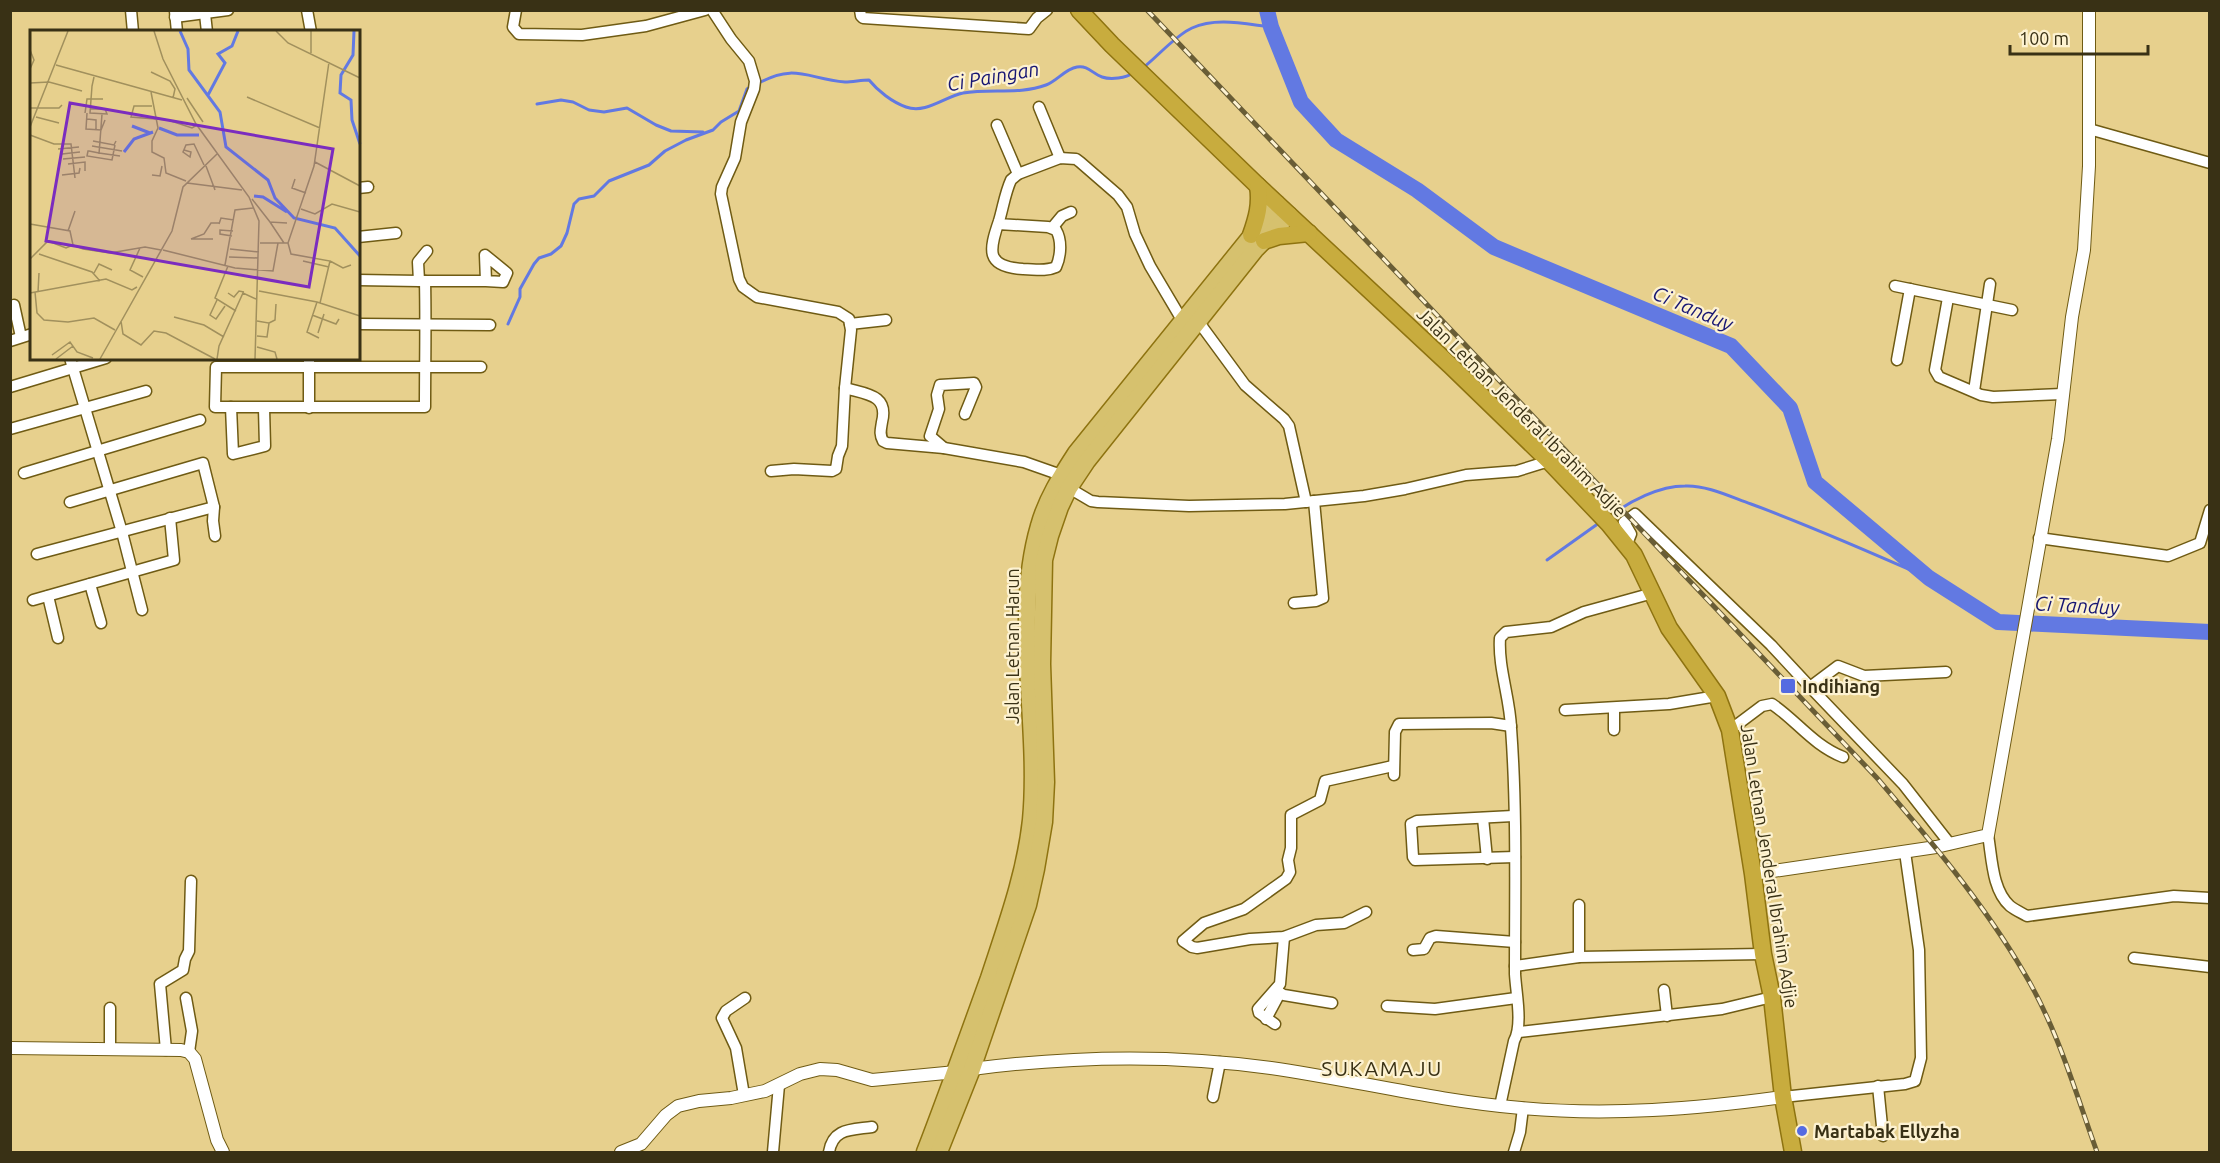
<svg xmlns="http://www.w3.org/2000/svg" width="2220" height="1163" font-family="Ubuntu,sans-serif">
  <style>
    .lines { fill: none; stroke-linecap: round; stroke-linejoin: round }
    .stream { stroke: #6279e2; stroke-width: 3 }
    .river { stroke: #6279e2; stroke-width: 16 }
    .minor-casing { stroke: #6f5b14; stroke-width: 13 }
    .tertiary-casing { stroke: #6f5b14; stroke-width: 14 }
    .primary-casing { stroke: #8e7310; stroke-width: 19 }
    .trunk-casing { stroke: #8e7310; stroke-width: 19 }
    .minor { stroke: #fff; stroke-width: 10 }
    .tertiary { stroke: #fff; stroke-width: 12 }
    .primary { stroke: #d6c16e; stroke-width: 16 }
    .trunk { stroke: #c8ac3e; stroke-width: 16 }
    .rail-casing { stroke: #695d36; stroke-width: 5 }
    .rail { stroke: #fdf2d1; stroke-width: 3; stroke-dasharray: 9; stroke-linecap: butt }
    .poi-dot { fill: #556be1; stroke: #fdf2d1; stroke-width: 2 }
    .labels { text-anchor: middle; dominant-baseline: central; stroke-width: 4.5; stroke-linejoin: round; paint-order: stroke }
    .street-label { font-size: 18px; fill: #393115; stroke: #fdf2d1 }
    .poi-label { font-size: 18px; font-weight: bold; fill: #393115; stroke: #fdf2d1; text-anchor: start }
    .water-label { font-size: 20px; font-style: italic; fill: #171673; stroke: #fdf2d1 }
    .quarter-label { font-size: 21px; letter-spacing: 1.5px; fill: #393115; stroke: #fdf2d1 }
    .inset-river { fill: none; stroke: #6279e2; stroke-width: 3 }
    .inset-road { fill: none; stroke: #a1905d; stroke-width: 1.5 }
    .view { fill: #7b2cbf; fill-opacity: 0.15; stroke: #7b2cbf; stroke-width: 3 }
    .inset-edge { fill: none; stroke: #393115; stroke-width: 3 }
  </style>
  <rect width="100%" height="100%" fill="#e7d08d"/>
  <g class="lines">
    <g class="stream">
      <path d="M1144,67C1158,56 1176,35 1192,28C1216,17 1245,24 1271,27"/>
      <path d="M759,83C795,63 808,79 845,82C853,82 861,80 869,80C878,91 892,102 906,107C926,114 944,97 963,93C990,88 1019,95 1046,85C1057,81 1065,69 1077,67C1088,65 1093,74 1102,77C1111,80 1126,78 1133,73"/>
      <path d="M537,104L561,100L573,102L589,110L604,112L627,108L656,125L671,131L703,132"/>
      <path d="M508,324L520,297V289L534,264L539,258L551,254L561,246L567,233L574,204L579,199L594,196L609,181L649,165L665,151L686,140L713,130L721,122L739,111L747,89L750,87"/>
      <path d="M1610,516C1630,501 1659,486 1685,486C1707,485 1731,497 1751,504C1811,526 1870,552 1929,578"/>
      <path d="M1547,560L1599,523"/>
    </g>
    <path class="river" d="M1267,10L1271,27L1301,102L1336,140L1417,190L1494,247L1731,346L1790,408L1815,482L1929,578L1998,622L2210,632"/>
    <defs>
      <g id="minor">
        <path d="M131,10L133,32"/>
        <path d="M307,10L311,32"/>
        <path d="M516,10L513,27L519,34L582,35L646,26L705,10"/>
        <path d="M712,10L731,39L749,61L755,81L754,89L741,122L735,158L722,187L721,194L739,279L743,287L757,297L838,312L849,319L851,330L845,388C865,394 889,394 882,422C881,429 879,434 883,441L887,443L944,448L1024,462L1061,475"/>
        <path d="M860,10L861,16L863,18L1029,29L1037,18L1047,10"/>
        <path d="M175,11L177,32"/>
        <path d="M205,14L207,32"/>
        <path d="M175,17L228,10"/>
        <path d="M1039,107L1060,158"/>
        <path d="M997,125L1018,174"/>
        <path d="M2089,129L2210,163"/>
        <path d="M358,188L368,187"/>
        <path d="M998,224L1048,227L1056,230C1062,240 1061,256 1056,267C1045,272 1034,269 1023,269C985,267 989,250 999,221C1003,208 1005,193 1011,180L1018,174L1060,158L1076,159L1080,162L1118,195L1127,207L1135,234L1150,266L1182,320"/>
        <path d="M1052,228L1062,216L1071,212"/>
        <path d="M358,237L396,233"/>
        <path d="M358,280L419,281L418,262L427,251"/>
        <path d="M419,281H486L485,255L507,273L503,282L486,281"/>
        <path d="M425,281C426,323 425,365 425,407H215L216,367H223C309,367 395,367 481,367"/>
        <path d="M1895,286L2012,310"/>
        <path d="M1948,298L1935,370L1939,377L1981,395L1993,397L2062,394"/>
        <path d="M14,305L21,337"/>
        <path d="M1198,321L1245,385L1284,419L1289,426L1306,502"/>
        <path d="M358,324L490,325"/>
        <path d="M850,324L886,320"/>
        <path d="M10,341L32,334"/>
        <path d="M70,358L122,532L142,610"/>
        <path d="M1897,360L1910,289"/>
        <path d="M10,387L106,358"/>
        <path d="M1974,391L1990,284"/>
        <path d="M231,407L233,454L265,446L264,408"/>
        <path d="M309,408V358"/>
        <path d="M10,429L146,391"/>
        <path d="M944,448L930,436L939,409L937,395L940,385L974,383L976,387L965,414"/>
        <path d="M771,471L794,469L832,471L836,469L838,456L842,446L845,388"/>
        <path d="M24,473L200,420"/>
        <path d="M1069,488L1091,501L1098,502L1189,506L1285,504L1364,496L1405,489L1466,475L1517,471L1549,461"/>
        <path d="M70,502L203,463L214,507L213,521L215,536"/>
        <path d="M2039,538L2168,556L2200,543L2210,510"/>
        <path d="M1627,544L1631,534L1624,522L1635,514L1771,645L1810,687"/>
        <path d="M37,554L214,507"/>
        <path d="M90,584L101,623"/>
        <path d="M48,596L58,638"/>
        <path d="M33,600L174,560L170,518"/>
        <path d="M1294,603L1316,601L1323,598L1314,501"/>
        <path d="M1946,672L1864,676L1838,666L1810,687L1903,784L1950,844"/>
        <path d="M1614,708V730"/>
        <path d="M1565,710L1669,704L1717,696"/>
        <path d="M1730,730L1762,706L1772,704C1797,721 1813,745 1843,757"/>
        <path d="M1394,775L1395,732L1399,724L1491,723L1511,726"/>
        <path d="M1513,816L1417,821L1411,824L1413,857L1415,860L1515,857"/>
        <path d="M1483,818L1487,859"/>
        <path d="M1988,835C1992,858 1992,890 2010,906C2015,910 2022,913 2027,916L2174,896L2210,898"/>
        <path d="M1579,905V957"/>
        <path d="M1366,912L1344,923L1316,925L1284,937L1250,939L1197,948L1192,947L1183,941L1204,923L1244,909L1286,879L1290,872L1288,860L1291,848V815L1320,800L1325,781L1393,766"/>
        <path d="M1413,950L1424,949L1430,938L1436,936L1515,942"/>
        <path d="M2134,958L2210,967"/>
        <path d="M1515,966L1579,957L1763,954"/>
        <path d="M1277,989L1280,993L1284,995L1332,1003"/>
        <path d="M1664,990L1667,1016"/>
        <path d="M186,998L192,1031L189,1052"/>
        <path d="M1387,1006L1435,1009L1516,998"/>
        <path d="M1266,1019L1280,993"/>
        <path d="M1275,1024L1259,1013L1258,1009L1280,984L1284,937"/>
        <path d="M1519,1032L1722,1009L1772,997"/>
        <path d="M110,1049V1008"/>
        <path d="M166,1050L160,984L183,970L185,959L189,951L191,881"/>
        <path d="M1878,1086L1883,1136"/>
        <path d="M744,1095L736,1048L722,1018L726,1011L745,998"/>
        <path d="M1213,1097L1220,1062"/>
        <path d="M1783,1097L1905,1084L1915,1081L1921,1058L1919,950L1905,852"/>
        <path d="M1500,1106L1514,1041C1523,1025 1516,993 1515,974C1515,892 1517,809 1511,728C1510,698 1498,668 1500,638L1506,632L1551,627L1584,612L1653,593"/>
        <path d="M773,1152L779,1085"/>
        <path d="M829,1152C833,1128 851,1130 872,1127"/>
        <path d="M1514,1152L1520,1132L1523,1108"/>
      </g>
      <g id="tertiary">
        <path d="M1753,874L1936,847L1988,835L2058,439L2072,317L2084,250L2089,166V10"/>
        <path d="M10,1048L181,1050L189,1052L195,1059L217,1140L223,1152"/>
        <path d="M972,1069C1072,1056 1171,1054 1271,1068C1354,1080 1437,1101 1521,1108C1609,1116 1696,1109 1783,1097"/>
        <path d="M621,1152L641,1144L666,1115L678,1106L699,1101L731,1098L765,1091L800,1074L820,1069L837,1070L872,1080L956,1072"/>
      </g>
      <g id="primary">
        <path d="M925,1152C947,1095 968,1036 989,978C1006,926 1025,875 1031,820C1040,725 1012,618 1039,526C1046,500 1061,476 1076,453L1277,204"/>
        <path d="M939,1152L972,1069L1028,905L1036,869L1044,822L1046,782L1042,664L1044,560L1050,536L1060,507L1069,488L1087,461L1255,250L1289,215"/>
      </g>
      <g id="trunk">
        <path d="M1079,10L1112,45L1258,186L1451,366L1549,461L1609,524L1634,555L1669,628L1717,696L1730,730L1753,874L1763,954L1772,997L1783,1097L1793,1152"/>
        <path d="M1251,235C1257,218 1261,204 1258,186"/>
        <path d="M1264,241L1279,236L1309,233"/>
      </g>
    </defs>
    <use href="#minor" class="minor-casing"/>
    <use href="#tertiary" class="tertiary-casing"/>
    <use href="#primary" class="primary-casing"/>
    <use href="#trunk" class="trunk-casing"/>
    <use href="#minor" class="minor"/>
    <use href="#tertiary" class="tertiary"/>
    <use href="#primary" class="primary"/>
    <use href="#trunk" class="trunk"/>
    <defs>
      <path id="rail" d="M1147,10L1877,778C1929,839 1982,901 2023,971C2057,1027 2075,1091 2097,1152"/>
    </defs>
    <use href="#rail" class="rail-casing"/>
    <use href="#rail" class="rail"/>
  </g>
  <g class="poi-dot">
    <rect x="1780" y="678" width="16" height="16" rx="3"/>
    <circle cx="1802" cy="1131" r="6"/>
  </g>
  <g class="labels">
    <g class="street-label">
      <text transform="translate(1522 412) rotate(45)">Jalan Letnan Jenderal Ibrahim Adjie</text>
      <text transform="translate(1012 646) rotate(-90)">Jalan Letnan Harun</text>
      <text transform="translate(1770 866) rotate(81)">Jalan Letnan Jenderal Ibrahim Adjie</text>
    </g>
    <g class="poi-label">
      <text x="1802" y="686">Indihiang</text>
      <text x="1814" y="1131">Martabak Ellyzha</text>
    </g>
    <g class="water-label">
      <text transform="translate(993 76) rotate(-10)">Ci Paingan</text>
      <text transform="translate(1693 308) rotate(23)">Ci Tanduy</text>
      <text transform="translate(2077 605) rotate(3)">Ci Tanduy</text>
    </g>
    <g class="quarter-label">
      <text x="1382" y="1068">SUKAMAJU</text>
    </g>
  </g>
  <g transform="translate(30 30)">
    <rect width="330" height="330" fill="#e7d08d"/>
    <path class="inset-river" d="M150,1L158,19L159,40L190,82L196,117L238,150L245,168L264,188L305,198L330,226M324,1L323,25L311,45L310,63L321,70L322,90L330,114M178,65L195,33L188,24L202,16L208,1M102,96L120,103M129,98L147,105H169M94,122L104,109L123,102M224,166L233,167L257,182"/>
    <path class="inset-road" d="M124,1L133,29L166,94L219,167L229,191L225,329M246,1L258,13L330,48M281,1V23M0,20L4,30L0,39M26,35L152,70M121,42L140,51L145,59L143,68M0,53L19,52L52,61M121,62L128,98L122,111V122L134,128L136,143L156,151M217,67L290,98M157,68L173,92M122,76H104L101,87L138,90L162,98L167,95M0,78H29L32,75M61,79H75L77,84L60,83L62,56L64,47M55,83L57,69H73M57,83L56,99L71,100L75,90M6,87L29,93M57,89L66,90V100M0,97L38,1M0,105L24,114H41L45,148M63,111L84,115L86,111M85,115L82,130L57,126L58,121H59L69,123L90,126M62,116L92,121M28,119L49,117M154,120L161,122L160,127L153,122L156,115L164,114L174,135M32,124L50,122M69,124L72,84M33,129L55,127M285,132L330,156M38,134L55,132V141M176,136L185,160M32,145L49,143L50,138M122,145L130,146L132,136M265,149L262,158L276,163M157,153L212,160M222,169L240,192M271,179L285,184L302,174L330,182M0,194L40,201L43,215L53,219L80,223L115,217L131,220M189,194L191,188L204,190M38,201L45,181M202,206L190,204V200L203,201M161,209L174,204L181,193H189M161,209H183M230,213H258L284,136L299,32M254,213L240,192L257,193M258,213L261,224L300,231L290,273M110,218L100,240L113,247M200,219L229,222M133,220L205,238L243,241L248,213M9,224L62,242L70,251M199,227L228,228M0,229L18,211L36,218L43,215M273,231L299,237M300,231L313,238L321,235M195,235L205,180L223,178M198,236L185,268L206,281M64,243L69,234L82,240M229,261L287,272L330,286M5,262L7,283L14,290L38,292L64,288L85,300M8,262L9,243M0,263L76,249L102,260L107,257M198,263L204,267L209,261L214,262M187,270L180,285L186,289L195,276M287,272L277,302L289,308M282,285L306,294L309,289M144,287L174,295L194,307M91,291L93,304L111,315L124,301L136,303L185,329M239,293L245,290L246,274M288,303L294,284M227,306L237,307L239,293L227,291M227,317L245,322L247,329M22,325L40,312L47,322L63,328M26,329L43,316M70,329L142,201L153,157L187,124M187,329L189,316L213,263L226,269"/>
    <path class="view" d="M40,73L303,119L279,257L16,211Z"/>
    <rect width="330" height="330" class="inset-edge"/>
  </g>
  <rect width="2220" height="1163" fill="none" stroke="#393115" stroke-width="24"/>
  <path d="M2010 45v9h138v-9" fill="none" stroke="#393115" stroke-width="3"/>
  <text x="2019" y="45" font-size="18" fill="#393115" stroke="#fdf2d1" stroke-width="4.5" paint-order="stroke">100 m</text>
</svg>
